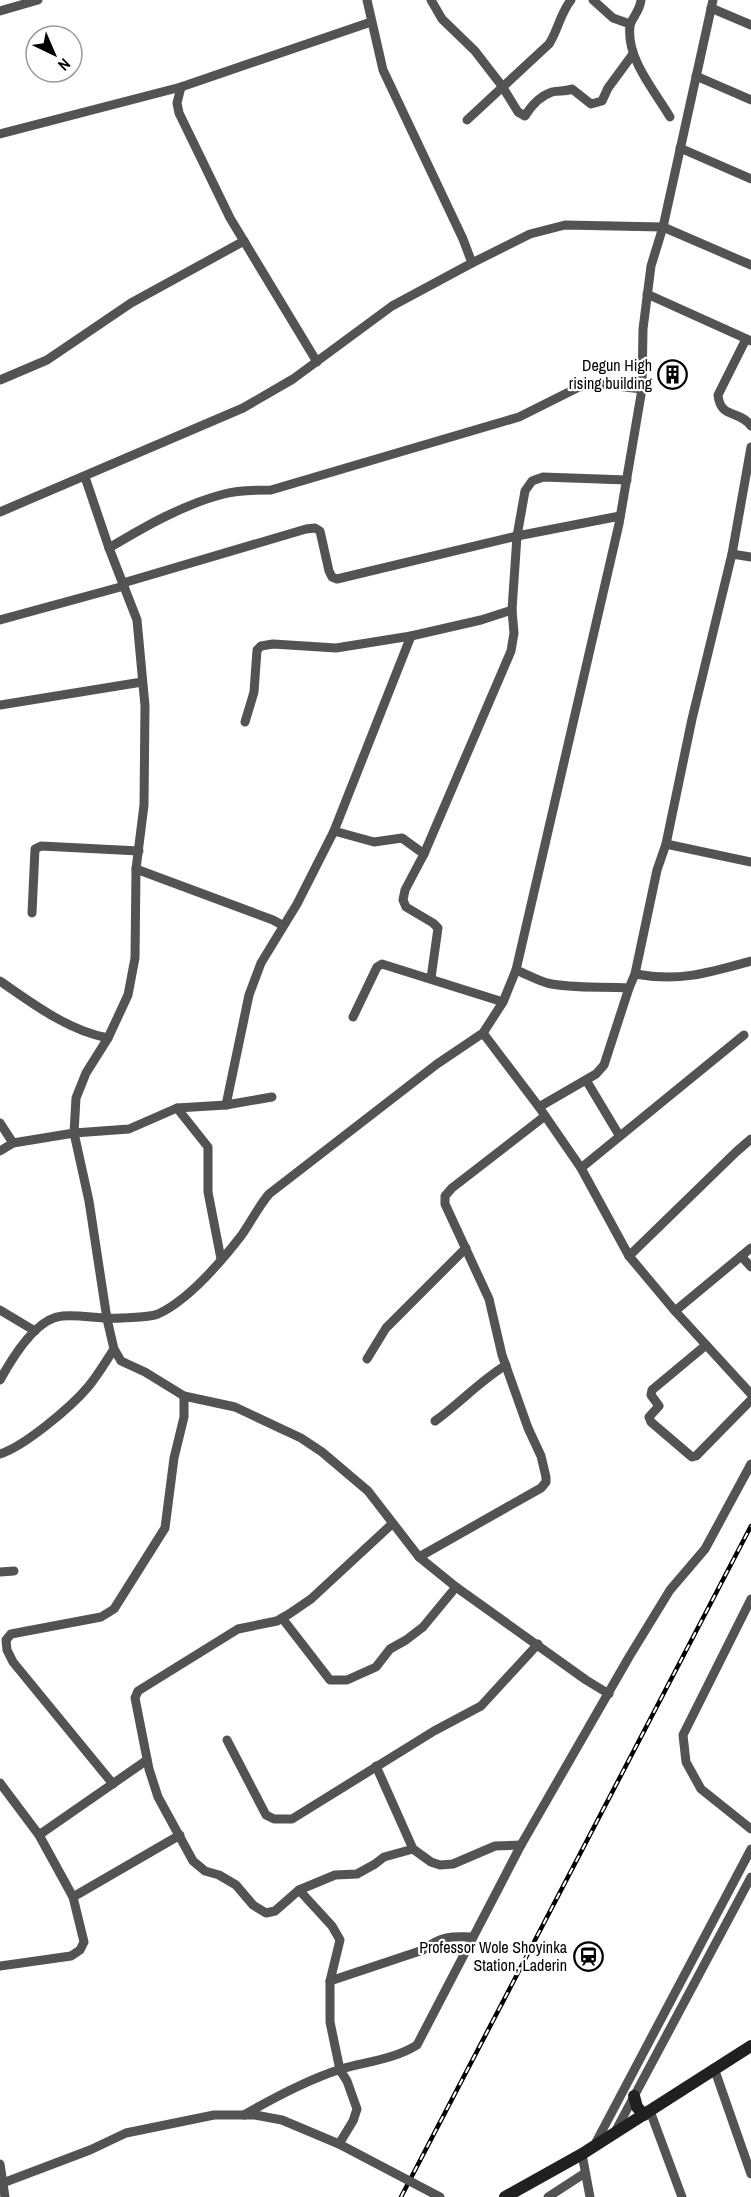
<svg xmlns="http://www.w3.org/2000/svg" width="751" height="2197" font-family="'Archivo Narrow',sans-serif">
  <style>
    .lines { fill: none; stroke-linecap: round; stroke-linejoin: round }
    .street { stroke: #535353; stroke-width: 9 }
    .secondary { stroke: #202020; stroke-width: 12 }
    .rail-casing { stroke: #000; stroke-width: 4.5 }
    .rail { stroke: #fff; stroke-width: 2; stroke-dasharray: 7; stroke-linecap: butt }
    .street-bridge { stroke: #535353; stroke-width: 9 }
    .labels { text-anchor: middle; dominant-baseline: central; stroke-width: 4.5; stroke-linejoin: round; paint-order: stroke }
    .poi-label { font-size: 16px; fill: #000; stroke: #fff; text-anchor: end }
  </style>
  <rect width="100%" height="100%" fill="#fff"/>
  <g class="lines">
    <g class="street">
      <path d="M431,0L442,19L475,51L502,86L518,112L525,116C531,106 540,96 552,92C559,90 565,92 572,89L591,104L602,101L608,88L633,54"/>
      <path d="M593,0L613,18L630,24"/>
      <path d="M641,0C640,11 631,19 630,26C626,58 654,90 670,117"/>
      <path d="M711,8L751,25"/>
      <path d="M0,11L38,0"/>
      <path d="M696,76L751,100"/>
      <path d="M181,87L177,103L179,113L230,218L317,362"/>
      <path d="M467,120L549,44C558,30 560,14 571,0"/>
      <path d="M0,134L181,87L371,22"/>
      <path d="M680,148L751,179"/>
      <path d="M472,263L530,234L565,225L663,227L751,265"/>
      <path d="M647,294L751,341"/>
      <path d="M746,339L718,395C720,419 740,410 751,426"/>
      <path d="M0,380L47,360L131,303L244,241"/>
      <path d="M85,477L109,548L137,620L145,706L144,805L136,869L135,958L128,995L108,1038L86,1073L76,1098L74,1133L89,1201L107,1319L114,1349L121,1361L145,1372L184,1396L235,1407L301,1438L322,1452L368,1491L419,1557L456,1587L586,1680L609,1694"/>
      <path d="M0,512L243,408L293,379L392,306L472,263L463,239L383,70L367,0"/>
      <path d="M109,548C144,527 184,504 224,494C239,490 256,490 271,490L519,417L579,387L599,384L642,389"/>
      <path d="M732,554L751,557"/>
      <path d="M123,583L306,529L315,528L320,531L329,571L332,577L337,579L517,536L620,516"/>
      <path d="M0,620L124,586"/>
      <path d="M0,705L142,682"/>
      <path d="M245,722L254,692L257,650L261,646L273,644L336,648L411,636L481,620L512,610"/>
      <path d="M334,831L374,842L402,838L424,854"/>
      <path d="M666,844L751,862"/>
      <path d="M136,869L273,920L282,925"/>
      <path d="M32,913L35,849L41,846L139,851"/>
      <path d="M516,970C526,974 537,980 547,983C573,989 602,986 629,988"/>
      <path d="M635,974C680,982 708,973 751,961"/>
      <path d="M431,978L438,928L433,923L406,907L403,900L405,890L424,854L511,651L514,633L512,610L517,536L525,491L532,481L543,477L627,480"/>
      <path d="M0,981C33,1004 69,1031 108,1038"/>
      <path d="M353,1017L377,967L382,964L503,1002"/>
      <path d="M483,1033L539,1107L581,1168L629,1256L675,1311L751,1394"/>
      <path d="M586,1080L619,1135"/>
      <path d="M226,1105L249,995L261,963L297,904L334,831L411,636"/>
      <path d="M539,1107L596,1074L604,1065L629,988L635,974L657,870L666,844L692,719L732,554L751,447"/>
      <path d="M177,1108L208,1147V1192L221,1259"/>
      <path d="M0,1123L13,1143"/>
      <path d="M0,1151L13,1143L74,1133L129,1129L177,1108L226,1105L272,1097"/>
      <path d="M581,1168L744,1035"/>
      <path d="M629,1256L736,1152L751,1139"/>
      <path d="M741,1256L751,1267"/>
      <path d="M0,1310L35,1331"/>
      <path d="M675,1311L751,1248"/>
      <path d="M706,1345L652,1390L651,1395L659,1406L649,1417L651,1422L692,1457L696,1456L751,1400"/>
      <path d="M367,1359L386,1328L466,1248"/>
      <path d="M0,1380C11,1360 36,1318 62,1316C81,1314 102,1320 121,1318C133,1317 147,1318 158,1314C189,1300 220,1263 241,1236C251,1222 258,1207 269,1194L437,1064L483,1033L503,1002L516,970L619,524L642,389L643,329L651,266L663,227L713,0"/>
      <path d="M435,1421C460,1403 480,1381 506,1365"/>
      <path d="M0,1454C25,1446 71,1407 88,1387C98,1375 106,1361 114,1349"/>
      <path d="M392,1524L311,1599L289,1614L277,1621L238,1629L138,1691L135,1698L149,1769L158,1797L193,1861L205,1871L219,1875L236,1885L253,1905L266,1913L275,1911L299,1890L335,1875L357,1874L375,1864L384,1857L413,1849"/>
      <path d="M419,1557L541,1488L546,1482V1477L541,1456L528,1428L502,1355L489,1299L445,1204V1196L452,1188L545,1116"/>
      <path d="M0,1572L14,1571"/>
      <path d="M751,1599L683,1735L686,1762L701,1789L751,1829"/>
      <path d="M282,1618L330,1680H347L376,1667L390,1649L406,1640L423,1627L456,1587"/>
      <path d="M227,1740L266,1815L274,1819H292L434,1731L481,1706L538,1644"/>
      <path d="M376,1766L413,1849L431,1862L440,1865L453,1864L495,1846L521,1845"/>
      <path d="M0,1783L39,1835L73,1897L84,1942L80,1950L71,1956L0,1966"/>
      <path d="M113,1784L13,1662L7,1650L6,1640L11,1634L101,1617L114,1609L165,1528L174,1458L184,1417V1396"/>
      <path d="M39,1835L147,1760"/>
      <path d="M73,1897L180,1835"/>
      <path d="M330,1981L423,1950C441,1936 451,1936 473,1937"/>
      <path d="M714,2068L751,2174"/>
      <path d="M650,2111L682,2197"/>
      <path d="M244,2115C275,2097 307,2080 341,2069C366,2062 395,2059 417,2045L521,1845L629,1657L670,1590L705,1549L751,1464"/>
      <path d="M615,2132L751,1877"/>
      <path d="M594,2146L751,1849"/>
      <path d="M582,2154L590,2197"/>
      <path d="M0,2164L5,2197"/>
      <path d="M0,2184L90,2150L126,2133L214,2115H255L282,2120L339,2144L353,2121L357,2109L347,2081L340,2070L330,2022V1981L340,1940L332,1926L299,1890"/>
      <path d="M548,2197L585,2173"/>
    </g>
    <g class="secondary">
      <path d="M634,2096L637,2107L644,2115"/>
      <path d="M505,2197L582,2154L751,2046"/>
    </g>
    <defs>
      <path id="rail" d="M401,2197L751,1526"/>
    </defs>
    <use href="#rail" class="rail-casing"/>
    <use href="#rail" class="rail"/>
    <path class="street-bridge" d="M339,2144L440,2197"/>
  </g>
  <defs>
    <symbol id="building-ring" viewBox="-11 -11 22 22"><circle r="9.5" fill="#fff" stroke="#000" stroke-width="1.5"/><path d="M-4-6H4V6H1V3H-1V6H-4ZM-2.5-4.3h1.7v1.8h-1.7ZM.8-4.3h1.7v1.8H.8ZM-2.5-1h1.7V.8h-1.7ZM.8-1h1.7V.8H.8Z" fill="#000"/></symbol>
    <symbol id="station-ring" viewBox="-11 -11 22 22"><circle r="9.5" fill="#fff" stroke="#000" stroke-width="1.5"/><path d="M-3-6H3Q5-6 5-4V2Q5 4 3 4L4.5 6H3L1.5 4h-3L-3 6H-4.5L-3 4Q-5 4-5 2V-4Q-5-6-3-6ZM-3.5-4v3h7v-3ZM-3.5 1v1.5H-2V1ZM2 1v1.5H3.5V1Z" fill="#000"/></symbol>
  </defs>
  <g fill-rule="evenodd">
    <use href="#building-ring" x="656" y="358" width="33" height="33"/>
    <use href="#station-ring" x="572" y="1940" width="33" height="33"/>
  </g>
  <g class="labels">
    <g class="poi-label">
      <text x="652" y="365">Degun High<tspan x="652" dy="18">rising building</tspan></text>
      <text x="567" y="1947">Professor Wole Shoyinka<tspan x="567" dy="18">Station, Laderin</tspan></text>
    </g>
  </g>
  <g transform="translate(54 54) rotate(136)"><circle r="28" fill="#ffffff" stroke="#999999" stroke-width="1.5"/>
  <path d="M0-4.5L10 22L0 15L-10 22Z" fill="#000000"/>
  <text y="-9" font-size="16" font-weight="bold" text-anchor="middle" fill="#000000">N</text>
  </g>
</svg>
